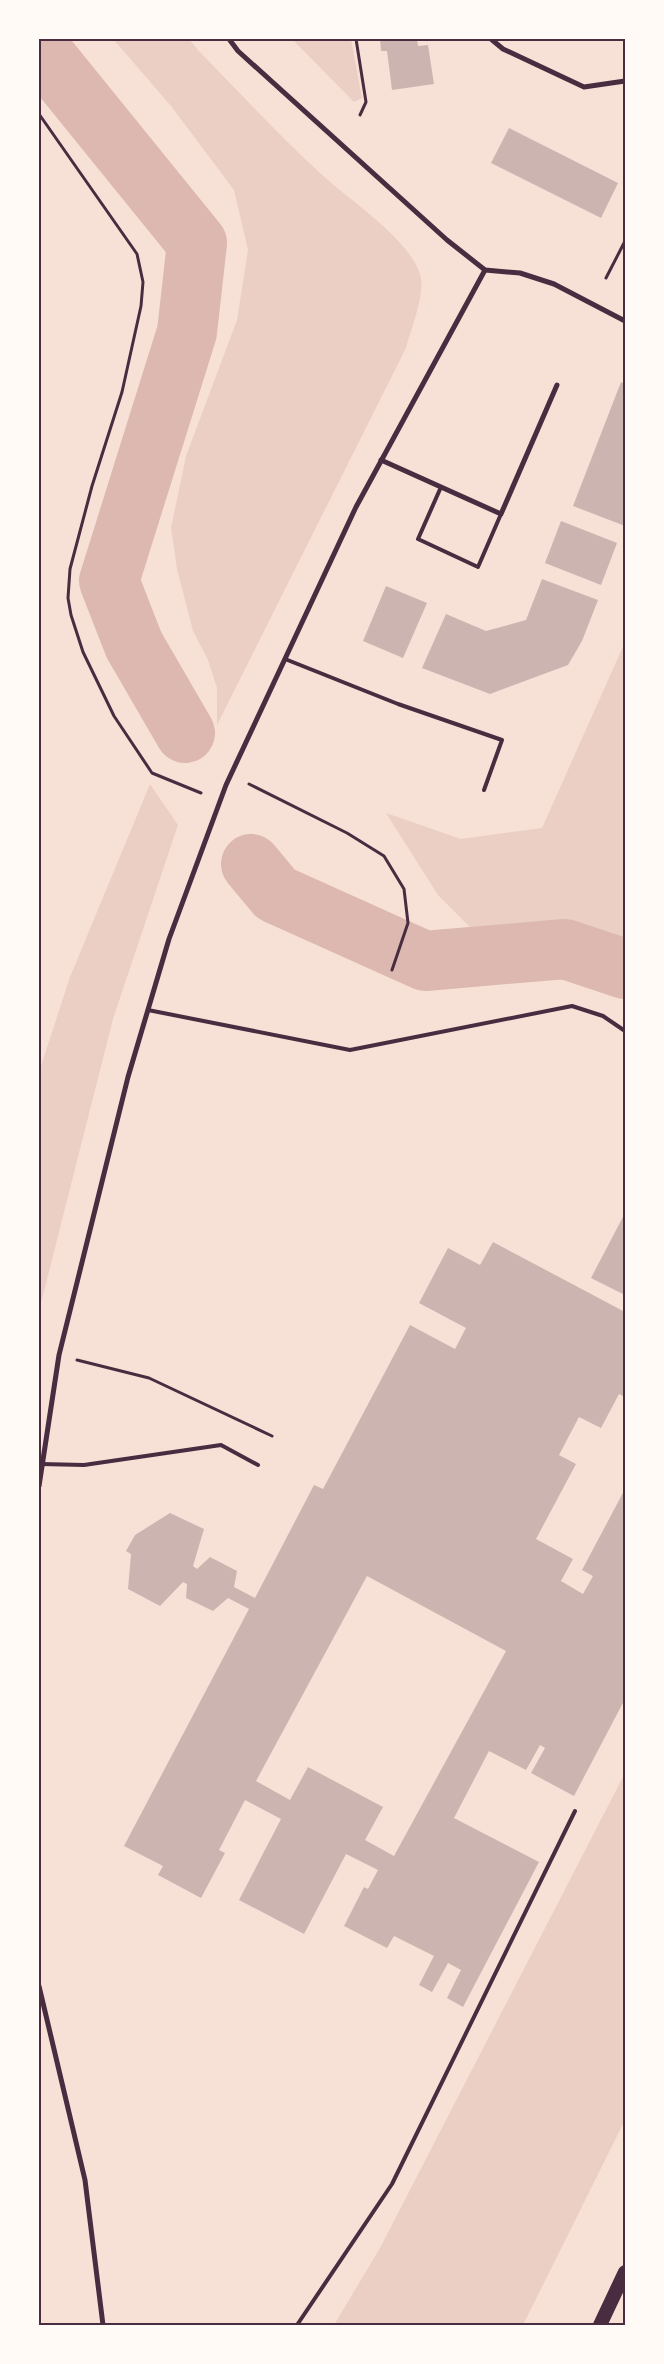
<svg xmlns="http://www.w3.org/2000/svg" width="664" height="2364" font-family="Signika,sans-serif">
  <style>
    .green { fill: #ebcfc5 }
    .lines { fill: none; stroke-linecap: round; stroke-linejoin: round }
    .river { stroke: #dcb8b0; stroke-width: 60 }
    .building { fill: #ccb4b1; fill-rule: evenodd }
    .path { stroke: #4a2c40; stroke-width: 3 }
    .service { stroke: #4a2c40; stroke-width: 4 }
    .minor { stroke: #4a2c40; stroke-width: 5 }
    .trunk { stroke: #4a2c40; stroke-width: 14 }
    .neatline { fill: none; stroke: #4a2c40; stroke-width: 2 }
  </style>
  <rect width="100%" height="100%" fill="#f7e1d7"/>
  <g class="green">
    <path d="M113,39H189L198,50C238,91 277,133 319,172C347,199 408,237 420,274C426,293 411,329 406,348L217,725V688L208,660L193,631L177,569L171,528L186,456L237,320L248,250L234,190L171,106Z"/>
    <path d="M292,39H351L362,98L354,102Z"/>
    <path d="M625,642V940C579,921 525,929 477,934L438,895L386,813L461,839L542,828Z"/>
    <path d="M150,784L178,825L113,1019L39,1311V1072L70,977Z"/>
    <path d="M625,1773V2120L523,2325H334L380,2248Z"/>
  </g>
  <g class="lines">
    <g class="river">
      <path d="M39,48L197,243L187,332L109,581L134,645L185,733"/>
      <path d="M251,864L276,894L425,961L565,949L625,969"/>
    </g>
  </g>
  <g class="building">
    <path d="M380,39H417L418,46L428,45L434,84L392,90L387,51H381Z"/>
    <path d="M509,128L618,183L601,218L491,163Z"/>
    <path d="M621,382L625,384V526L573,506Z"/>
    <path d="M561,521L617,543L601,585L545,563Z"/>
    <path d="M542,579L598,600L582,641L568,665L490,694L422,668L446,614L486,631L526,620Z"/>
    <path d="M386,586L427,603L403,658L363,641Z"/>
    <path d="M625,1213V1295L591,1278Z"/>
    <path d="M493,1242L625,1312V1397L619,1394L601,1428L579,1417L559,1455L576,1464L536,1539L573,1559L561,1581L583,1594L593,1576L582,1570L625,1489V1699L574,1796L531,1773L545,1748L540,1745L526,1770L489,1751L454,1818L539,1862L463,2007L447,1998L461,1970L448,1963L432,1992L419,1985L434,1956L394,1936L387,1948L344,1926L364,1887L368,1889L378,1870L346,1854L304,1934L239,1900L281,1819L245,1800L219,1850L225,1853L201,1898L158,1875L163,1866L124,1846L249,1609L228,1598L213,1611L186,1598L187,1584L183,1582L160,1606L128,1589L131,1554L126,1551L135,1535L170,1513L204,1529L193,1566L197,1569L210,1557L237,1571L234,1587L255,1598L314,1485L323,1489L410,1325L455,1349L466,1328L419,1303L448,1248L480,1265ZM367,1576L506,1651L394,1856L365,1840L383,1807L308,1767L290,1800L256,1781Z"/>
  </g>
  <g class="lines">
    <g class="path">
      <path d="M356,39L366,102L360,115"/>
      <path d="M39,114L137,254L143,282L141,306L122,392L92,486L70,569L68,598L71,615L83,652L114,716L152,773L201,793"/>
      <path d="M606,278L625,241"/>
      <path d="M249,784L347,833L384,856L404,889L408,923L392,970"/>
      <path d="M77,1360L149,1378L272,1436"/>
    </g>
    <g class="service">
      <path d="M441,487L418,539L478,567L501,514"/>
      <path d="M285,659L398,704L502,740L484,790"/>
      <path d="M148,1010L350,1050L572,1006L603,1016L625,1031"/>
      <path d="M41,1464L84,1465L221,1445L258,1465"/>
      <path d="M297,2325L392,2184L575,1811"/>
    </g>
    <g class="minor">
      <path d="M229,39L238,51L447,240L485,270L520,273L554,284L625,321"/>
      <path d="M491,39L503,49L584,87L625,81"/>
      <path d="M381,460L501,514L557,385"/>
      <path d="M39,1486L59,1355L128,1077L169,939L226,785L356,507L485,270"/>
      <path d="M39,1986L85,2180L103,2325"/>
    </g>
    <path class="trunk" d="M600,2325L625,2272"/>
  </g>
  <rect width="664" height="2364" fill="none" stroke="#fffaf5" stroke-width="80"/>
  <rect x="40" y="40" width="584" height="2284" class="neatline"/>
</svg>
